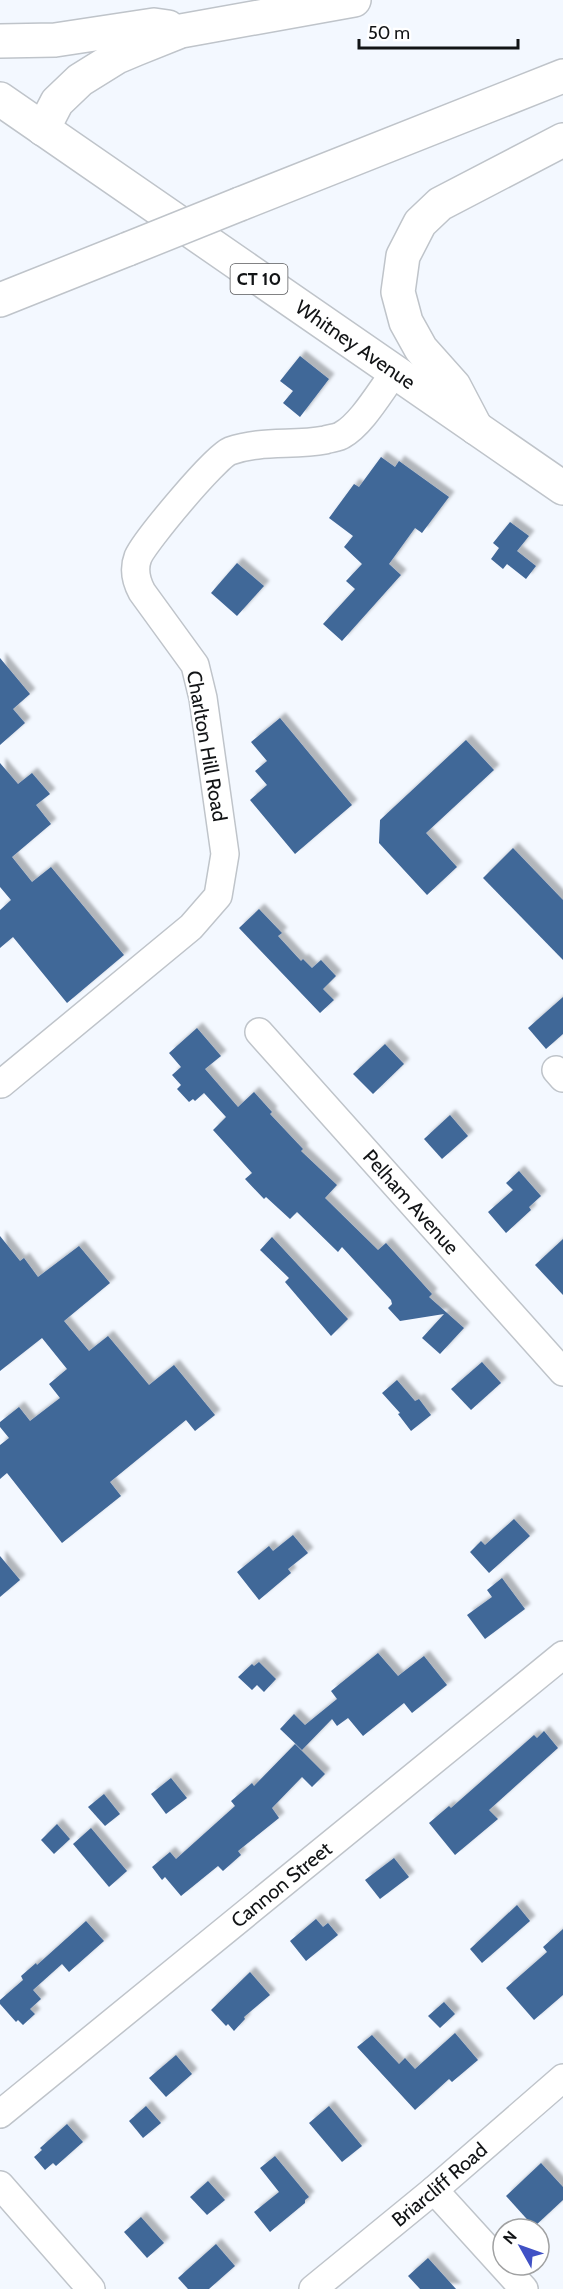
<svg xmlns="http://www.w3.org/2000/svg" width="563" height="2289" font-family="Cabin,sans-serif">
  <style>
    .building { fill: #416798; filter: url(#shadow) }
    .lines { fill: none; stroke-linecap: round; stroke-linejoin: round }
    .minor-casing { stroke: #bfc4ca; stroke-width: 30 }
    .major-casing { stroke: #bfc4ca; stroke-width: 36 }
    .highway-casing { stroke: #bfc4ca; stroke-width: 36 }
    .minor { stroke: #fff; stroke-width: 27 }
    .major { stroke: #fff; stroke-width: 33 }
    .highway { stroke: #fff; stroke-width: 33 }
    .highway-bridge-casing { stroke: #bfc4ca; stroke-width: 36; stroke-linecap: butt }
    .highway-bridge { stroke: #fff; stroke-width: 33 }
    .labels { text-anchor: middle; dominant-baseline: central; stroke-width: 5; stroke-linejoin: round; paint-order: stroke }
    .shield { fill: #fff; stroke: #595a5c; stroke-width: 1.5 }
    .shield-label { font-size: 18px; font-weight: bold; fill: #121416 }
    .street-label { font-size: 20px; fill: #121416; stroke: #fff }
  </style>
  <defs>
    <filter id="shadow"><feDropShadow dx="5.5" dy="-5.5" stdDeviation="1.5" flood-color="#0004"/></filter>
  </defs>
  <rect width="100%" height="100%" fill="#f3f8ff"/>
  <g class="building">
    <path d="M300,356L329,379L300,417L283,403L293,391L280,381Z"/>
    <path d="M381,457L395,467L399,461L449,497L422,533L415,528L389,564L401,575L342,641L323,624L355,589L346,581L362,564L344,547L353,536L329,518L354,484L359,487Z"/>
    <path d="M510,522L529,536L517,551L536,566L526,579L507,564L503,569L491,559L499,548L493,543Z"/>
    <path d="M237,563L264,586L237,616L211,593Z"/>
    <path d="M0,658L30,694L13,709L25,723L0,745Z"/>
    <path d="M280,718L352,805L295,854L250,800L267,785L255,771L267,761L251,742Z"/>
    <path d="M466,740L494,770L426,833L457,867L427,895L379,843L380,820Z"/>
    <path d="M0,763L18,784L32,773L50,794L36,805L51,824L12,857L32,882L51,867L124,955L67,1003L13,937L0,948V910L11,900L0,887Z"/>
    <path d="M513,848L563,900V960L483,878Z"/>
    <path d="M259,909L282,933L278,936L301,961L303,959L312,968L321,960L336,976L323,989L334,1000L320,1013L239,928Z"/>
    <path d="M563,997V1034L546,1049L528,1028Z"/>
    <path d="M197,1028L221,1056L205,1069L238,1107L254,1092L272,1112L270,1114L303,1149L301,1151L337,1185L325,1198L378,1250L386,1243L432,1294L429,1297L464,1328L440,1354L422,1338L444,1314L400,1321L388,1308L392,1304L391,1300L342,1247L338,1252L297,1212L290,1219L266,1197L264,1199L245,1179L252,1173L213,1130L226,1117L204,1093L195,1101L193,1099L189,1102L177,1089L181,1085L172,1075L181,1067L169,1053Z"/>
    <path d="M385,1044L404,1064L373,1094L353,1074Z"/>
    <path d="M450,1115L468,1136L442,1159L424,1139Z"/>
    <path d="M519,1171L541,1196L529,1207L531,1210L506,1233L488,1212L513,1190L506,1183Z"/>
    <path d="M0,1236L20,1261L24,1258L38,1277L79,1246L110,1283L64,1321L89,1351L108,1336L149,1385L174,1365L215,1415L195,1431L186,1420L110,1482L121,1496L62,1543L7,1473L0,1479V1445L9,1438L0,1427V1422L19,1407L30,1421L60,1398L49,1384L67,1369L42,1338L0,1371Z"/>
    <path d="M272,1237L348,1319L331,1336L285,1282L289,1278L260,1250Z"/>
    <path d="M563,1239V1295L535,1265Z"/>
    <path d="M482,1362L501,1383L471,1410L451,1389Z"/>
    <path d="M397,1380L415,1401L419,1399L431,1415L411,1431L398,1414L400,1413L382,1393Z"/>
    <path d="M514,1519L530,1536L489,1573L470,1552L481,1541L485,1545Z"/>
    <path d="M293,1535L308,1553L288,1569L291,1573L259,1600L237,1572L269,1546L273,1551Z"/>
    <path d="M0,1556L20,1580L0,1597Z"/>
    <path d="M502,1578L525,1609L485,1639L467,1615L492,1597L487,1590Z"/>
    <path d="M378,1653L398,1676L424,1656L447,1685L412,1713L404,1703L363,1736L348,1718L337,1726L332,1719L302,1750L280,1729L294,1714L305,1725L337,1699L331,1691Z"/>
    <path d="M259,1662L276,1679L264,1692L257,1685L252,1690L238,1677L252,1664L254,1666Z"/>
    <path d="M544,1731L558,1748L489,1810L498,1819L455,1855L429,1823L449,1806L451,1808L534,1735L537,1738Z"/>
    <path d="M295,1744L325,1774L312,1787L302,1777L272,1808L279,1818L238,1851L241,1855L223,1871L218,1866L181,1896L165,1877L162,1880L152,1867L170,1852L176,1859L235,1806L231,1801L252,1783L254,1786Z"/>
    <path d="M171,1778L187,1798L166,1814L151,1794Z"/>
    <path d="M104,1794L120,1814L105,1826L88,1807Z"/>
    <path d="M57,1824L70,1839L54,1854L41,1840Z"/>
    <path d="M91,1828L127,1871L109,1887L73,1844Z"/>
    <path d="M394,1858L409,1877L380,1899L365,1880Z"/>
    <path d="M517,1905L530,1921L482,1963L470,1949Z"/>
    <path d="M316,1919L323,1927L328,1923L338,1935L306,1961L290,1941Z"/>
    <path d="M86,1921L104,1941L69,1972L62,1964L33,1990L41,1999L30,2009L35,2014L23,2025L18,2020L16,2022L0,2004V2000L23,1980L21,1976L36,1963L37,1965Z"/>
    <path d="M563,1929V1995L534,2020L506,1988L547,1952L543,1947Z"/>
    <path d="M250,1972L270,1995L244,2017L245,2019L234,2031L228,2024L226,2026L211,2010Z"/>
    <path d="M444,2002L455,2014L440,2028L428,2016Z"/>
    <path d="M455,2033L478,2060L452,2082L449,2079L415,2110L357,2047L372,2035L399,2064L405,2058L415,2069Z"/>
    <path d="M176,2055L192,2074L166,2097L149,2078Z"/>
    <path d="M146,2106L161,2123L143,2138L129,2121Z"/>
    <path d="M329,2106L362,2146L342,2162L309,2123Z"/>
    <path d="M67,2124L83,2142L56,2166L53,2163L45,2170L34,2157L42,2150L40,2148Z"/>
    <path d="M275,2156L309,2197L305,2200V2203L270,2232L254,2212L279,2192L260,2168Z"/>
    <path d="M541,2163L563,2187V2200L534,2227L506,2196Z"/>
    <path d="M208,2181L225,2200L207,2215L190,2197Z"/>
    <path d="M141,2217L164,2243L147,2258L124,2232Z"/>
    <path d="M216,2244L235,2266L209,2289H188L178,2278Z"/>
    <path d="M428,2258L456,2289H420L408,2276Z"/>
  </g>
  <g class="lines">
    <defs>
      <g id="minor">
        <path id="s1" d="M259,1032L563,1372"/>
        <path d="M556,1070L563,1078"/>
        <path d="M1,1084L191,927L218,896L225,854L203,698L195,665L142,592C136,581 133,570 138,557C145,541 215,457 230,451C261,440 293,446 325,440C330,438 338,438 342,435C362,424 381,390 395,372"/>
        <path id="s2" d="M0,2114L563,1655"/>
        <path d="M0,2185L91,2289"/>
        <path d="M434,2190L524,2289"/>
        <path id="s3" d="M313,2289L434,2190L563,2078"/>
      </g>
      <g id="major">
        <path id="s4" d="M0,99L563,488"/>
      </g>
      <g id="highway">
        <path d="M0,41L55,40L154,25L168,27"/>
        <path d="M43,129L57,102L80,80L117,57L136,49L181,31L354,0"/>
        <path d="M240,204L563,76"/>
        <path d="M0,300L128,249"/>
        <path d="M476,428L454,386L421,349L406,322L398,292L403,256L420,223L440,204L563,140"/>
      </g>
    </defs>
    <use href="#minor" class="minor-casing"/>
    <use href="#major" class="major-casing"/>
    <use href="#highway" class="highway-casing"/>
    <use href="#minor" class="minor"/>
    <use href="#major" class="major"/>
    <use href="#highway" class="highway"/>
    <defs>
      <path id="highway-bridge" d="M128,249L240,204"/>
    </defs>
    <use href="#highway-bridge" class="highway-bridge-casing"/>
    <use href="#highway-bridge" class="highway-bridge"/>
  </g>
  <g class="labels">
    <rect class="shield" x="230.5" y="264" width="57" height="30" rx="4.5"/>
    <g class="shield-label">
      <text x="259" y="279">CT 10</text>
    </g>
    <g class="street-label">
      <text stroke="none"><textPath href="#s4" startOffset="432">Whitney Avenue</textPath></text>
      <text transform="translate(207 746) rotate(80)">Charlton Hill Road</text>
      <text stroke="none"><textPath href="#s1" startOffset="228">Pelham Avenue</textPath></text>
      <text stroke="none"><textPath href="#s2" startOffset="363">Cannon Street</textPath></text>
      <text stroke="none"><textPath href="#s3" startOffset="164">Briarcliff Road</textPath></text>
    </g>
  </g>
  <g transform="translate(521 2247) rotate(310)"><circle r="28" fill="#ffffff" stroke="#a0a1a2" stroke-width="1.5"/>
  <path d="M0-4.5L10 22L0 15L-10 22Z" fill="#4051c5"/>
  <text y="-9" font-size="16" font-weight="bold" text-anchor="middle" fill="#121416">N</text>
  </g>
  <path d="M359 39v9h159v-9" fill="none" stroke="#121416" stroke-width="3"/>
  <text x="368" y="39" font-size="18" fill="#121416" stroke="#ffffff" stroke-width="4.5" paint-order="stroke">50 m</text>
</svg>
